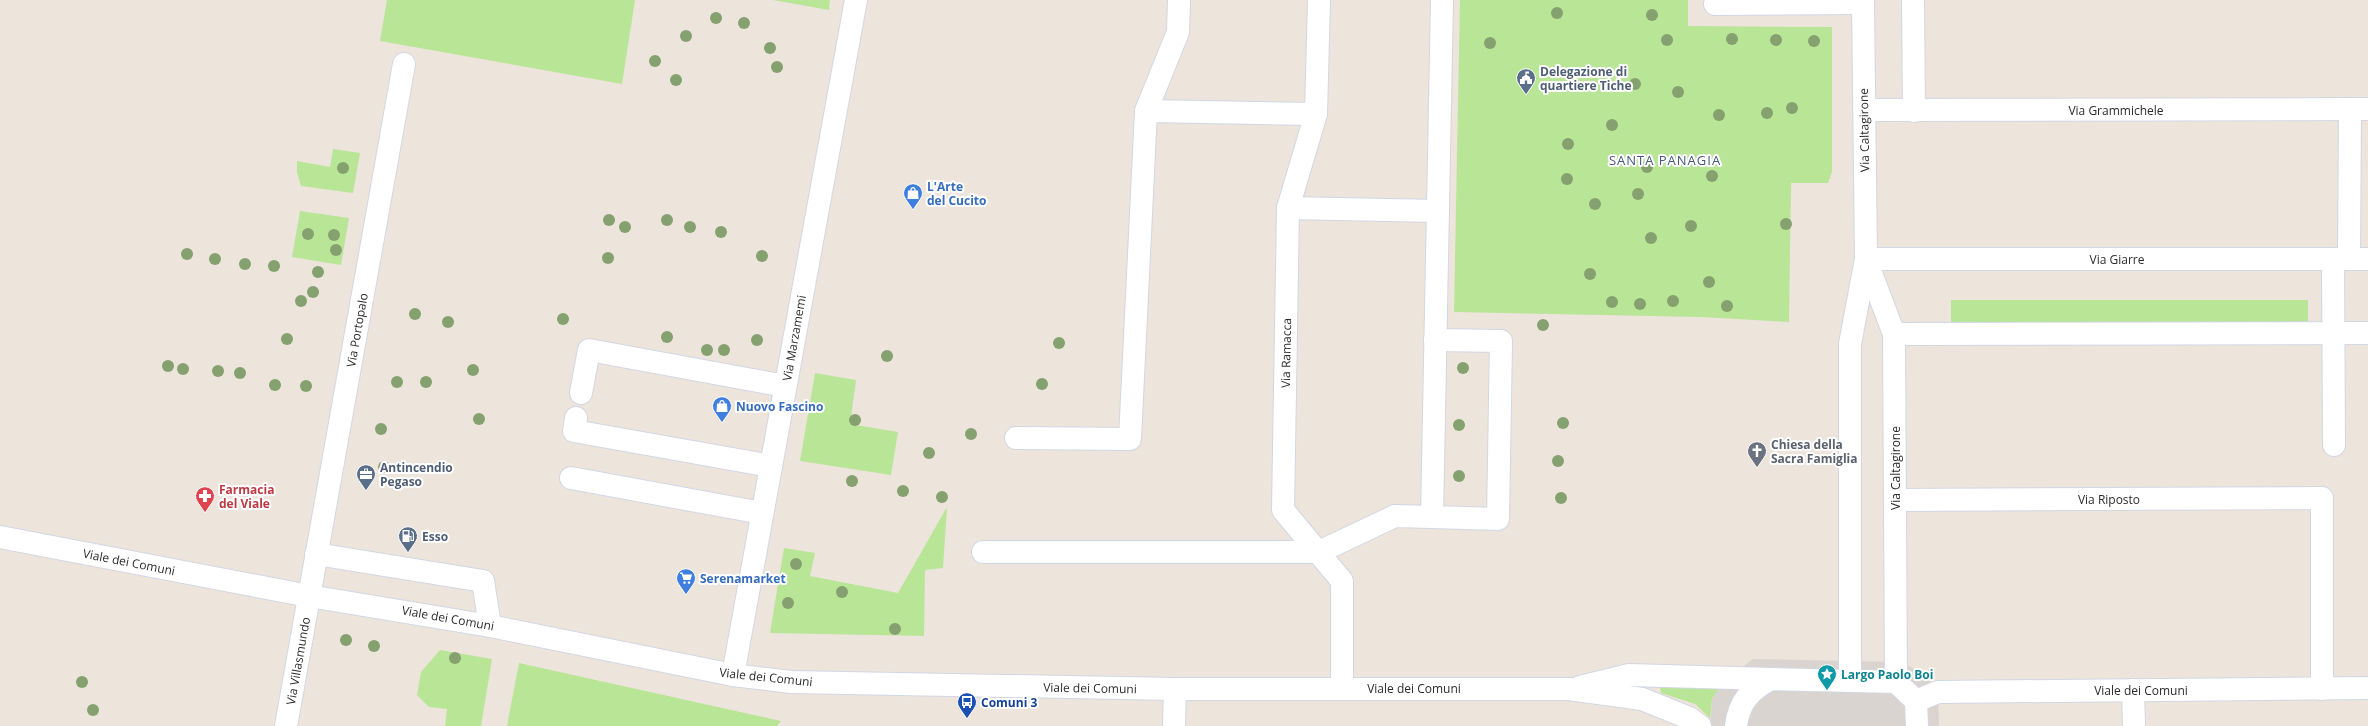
<svg xmlns="http://www.w3.org/2000/svg" width="2368" height="726" font-family="'Open Sans',sans-serif">
  <style>
    .green { fill: #b9e597 }
    .plaza { fill: #d9d4cf }
    .lines { fill: none; stroke-linecap: round; stroke-linejoin: round }
    .minor-casing { stroke: #d1d7e4; stroke-width: 24 }
    .minor { stroke: #fff; stroke-width: 22 }
    .tree { fill: #86a170 }
    .labels { text-anchor: middle; dominant-baseline: central; stroke-width: 4; stroke-linejoin: round; paint-order: stroke }
    .service-label { font-size: 12px; font-weight: bold; fill: #4e5e75; stroke: #fff; text-anchor: start }
    .street-label { font-size: 12px; fill: #2b2b2b; stroke: #fff }
    .shop-label { font-size: 12px; font-weight: bold; fill: #366cbe; stroke: #fff; text-anchor: start }
    .worship-label { font-size: 12px; font-weight: bold; fill: #5b616d; stroke: #fff; text-anchor: start }
    .health-label { font-size: 12px; font-weight: bold; fill: #be3a42; stroke: #fff; text-anchor: start }
    .culture-label { font-size: 12px; font-weight: bold; fill: #0d838f; stroke: #fff; text-anchor: start }
    .transit-label { font-size: 12px; font-weight: bold; fill: #164399; stroke: #fff; text-anchor: start }
    .neighbourhood-label { font-size: 13px; letter-spacing: 1px; fill: #49577d; stroke: #fff }
  </style>
  <rect width="100%" height="100%" fill="#ede4dc"/>
  <g class="green">
    <path d="M387,0H635L622,84L380,41Z"/>
    <path d="M773,0H830L829,10Z"/>
    <path d="M1460,0H1688V26L1832,27V172L1828,183H1791L1789,322L1702,317L1454,312Z"/>
    <path d="M333,149L360,153L353,193L301,186L297,172V161L330,167Z"/>
    <path d="M300,211L349,218L341,265L292,257Z"/>
    <path d="M1951,300H2308V322L1951,323Z"/>
    <path d="M815,373L856,380L850,424L898,432L891,475L800,461Z"/>
    <path d="M947,507L943,568L925,570L924,636L770,633L784,548L815,553L810,576L898,593Z"/>
    <path d="M440,650L492,659L481,726H445L447,709L429,707L417,695L421,672Z"/>
    <path d="M519,663L781,721L777,726H507Z"/>
    <path d="M1660,687L1719,689L1712,699L1710,718L1695,704L1661,693Z"/>
  </g>
  <path class="plaza" d="M1753,659L1896,662L1909,666L1925,674L1938,692L1939,726H1710L1712,699L1724,682Z"/>
  <g class="lines">
    <defs>
      <g id="minor">
        <path d="M1319,0L1316,114L1288,208L1283,510L1342,581V688"/>
        <path d="M1913,0L1914,111"/>
        <path d="M1715,4L1863,3"/>
        <path d="M1864,110L2368,109"/>
        <path d="M1146,111L1316,114"/>
        <path d="M1288,208L1438,211"/>
        <path d="M1866,259H2368"/>
        <path d="M2333,259L2334,445"/>
        <path d="M2349,259L2350,109"/>
        <path d="M1866,260L1894,334L1896,682"/>
        <path d="M1894,334L2368,333"/>
        <path d="M581,393L589,350L785,386"/>
        <path d="M576,418L574,431L771,466"/>
        <path d="M1016,438L1130,439L1146,111L1178,32L1179,0"/>
        <path d="M571,478L762,513"/>
        <path d="M1895,500L2322,498V689"/>
        <path d="M1432,517L1498,519L1501,341L1435,340"/>
        <path d="M0,537L309,596L490,626L733,675L791,682L1175,689H1569L1642,699L1689,718L1700,726"/>
        <path d="M983,552H1319L1395,516L1432,517L1442,0"/>
        <path d="M316,554L483,581L490,626"/>
        <path d="M733,675L856,0"/>
        <path d="M1850,680V344L1866,259L1863,0"/>
        <path d="M1580,687L1629,675L1771,679"/>
        <path d="M2133,690L2134,726"/>
        <path d="M1916,701L1938,692L2368,688"/>
        <path d="M286,726L404,64"/>
        <path d="M1174,726L1175,689"/>
        <path d="M1736,726C1739,702 1750,690 1771,679L1896,682L1916,701L1917,726"/>
      </g>
    </defs>
    <use href="#minor" class="minor-casing"/>
    <use href="#minor" class="minor"/>
  </g>
  <g class="tree">
    <circle cx="1557" cy="13" r="6"/>
    <circle cx="1652" cy="15" r="6"/>
    <circle cx="716" cy="18" r="6"/>
    <circle cx="744" cy="23" r="6"/>
    <circle cx="686" cy="36" r="6"/>
    <circle cx="1732" cy="39" r="6"/>
    <circle cx="1667" cy="40" r="6"/>
    <circle cx="1776" cy="40" r="6"/>
    <circle cx="1814" cy="41" r="6"/>
    <circle cx="1490" cy="43" r="6"/>
    <circle cx="770" cy="48" r="6"/>
    <circle cx="655" cy="61" r="6"/>
    <circle cx="777" cy="67" r="6"/>
    <circle cx="676" cy="80" r="6"/>
    <circle cx="1635" cy="84" r="6"/>
    <circle cx="1678" cy="92" r="6"/>
    <circle cx="1792" cy="108" r="6"/>
    <circle cx="1767" cy="113" r="6"/>
    <circle cx="1719" cy="115" r="6"/>
    <circle cx="1612" cy="125" r="6"/>
    <circle cx="1568" cy="144" r="6"/>
    <circle cx="1647" cy="167" r="6"/>
    <circle cx="343" cy="168" r="6"/>
    <circle cx="1712" cy="176" r="6"/>
    <circle cx="1567" cy="179" r="6"/>
    <circle cx="1638" cy="194" r="6"/>
    <circle cx="1595" cy="204" r="6"/>
    <circle cx="609" cy="220" r="6"/>
    <circle cx="667" cy="220" r="6"/>
    <circle cx="1786" cy="224" r="6"/>
    <circle cx="1691" cy="226" r="6"/>
    <circle cx="625" cy="227" r="6"/>
    <circle cx="690" cy="227" r="6"/>
    <circle cx="721" cy="232" r="6"/>
    <circle cx="308" cy="234" r="6"/>
    <circle cx="334" cy="235" r="6"/>
    <circle cx="1651" cy="238" r="6"/>
    <circle cx="336" cy="250" r="6"/>
    <circle cx="187" cy="254" r="6"/>
    <circle cx="762" cy="256" r="6"/>
    <circle cx="608" cy="258" r="6"/>
    <circle cx="215" cy="259" r="6"/>
    <circle cx="245" cy="264" r="6"/>
    <circle cx="274" cy="266" r="6"/>
    <circle cx="318" cy="272" r="6"/>
    <circle cx="1590" cy="274" r="6"/>
    <circle cx="1709" cy="282" r="6"/>
    <circle cx="313" cy="292" r="6"/>
    <circle cx="301" cy="301" r="6"/>
    <circle cx="1673" cy="301" r="6"/>
    <circle cx="1612" cy="302" r="6"/>
    <circle cx="1640" cy="304" r="6"/>
    <circle cx="1727" cy="306" r="6"/>
    <circle cx="415" cy="314" r="6"/>
    <circle cx="563" cy="319" r="6"/>
    <circle cx="448" cy="322" r="6"/>
    <circle cx="1543" cy="325" r="6"/>
    <circle cx="667" cy="337" r="6"/>
    <circle cx="287" cy="339" r="6"/>
    <circle cx="757" cy="340" r="6"/>
    <circle cx="1059" cy="343" r="6"/>
    <circle cx="707" cy="350" r="6"/>
    <circle cx="724" cy="350" r="6"/>
    <circle cx="887" cy="356" r="6"/>
    <circle cx="168" cy="366" r="6"/>
    <circle cx="1463" cy="368" r="6"/>
    <circle cx="183" cy="369" r="6"/>
    <circle cx="473" cy="370" r="6"/>
    <circle cx="218" cy="371" r="6"/>
    <circle cx="240" cy="373" r="6"/>
    <circle cx="397" cy="382" r="6"/>
    <circle cx="426" cy="382" r="6"/>
    <circle cx="1042" cy="384" r="6"/>
    <circle cx="275" cy="385" r="6"/>
    <circle cx="306" cy="386" r="6"/>
    <circle cx="479" cy="419" r="6"/>
    <circle cx="855" cy="420" r="6"/>
    <circle cx="1563" cy="423" r="6"/>
    <circle cx="1459" cy="425" r="6"/>
    <circle cx="381" cy="429" r="6"/>
    <circle cx="971" cy="434" r="6"/>
    <circle cx="929" cy="453" r="6"/>
    <circle cx="1558" cy="461" r="6"/>
    <circle cx="384" cy="467" r="6"/>
    <circle cx="1459" cy="476" r="6"/>
    <circle cx="852" cy="481" r="6"/>
    <circle cx="903" cy="491" r="6"/>
    <circle cx="942" cy="497" r="6"/>
    <circle cx="1561" cy="498" r="6"/>
    <circle cx="796" cy="564" r="6"/>
    <circle cx="842" cy="592" r="6"/>
    <circle cx="788" cy="603" r="6"/>
    <circle cx="895" cy="629" r="6"/>
    <circle cx="346" cy="640" r="6"/>
    <circle cx="374" cy="646" r="6"/>
    <circle cx="455" cy="658" r="6"/>
    <circle cx="82" cy="682" r="6"/>
    <circle cx="93" cy="710" r="6"/>
  </g>
  <defs>
    <symbol id="civic-pin" viewBox="-11 -11 22 30"><path d="M0 17L-7.5 6A9.5 9.5 0 1 1 7.5 6Z" fill="#5c6f8a" stroke="#fff"/><path d="M-.6-6.5H3V-4.5H.6V-3L4-1V1h2V6H-6V1h2V-1L-.6-3ZM-1.2 2.5V6h2.4V2.5Z" fill="#fff"/></symbol>
    <symbol id="shop-pin" viewBox="-11 -11 22 30"><path d="M0 17L-7.5 6A9.5 9.5 0 1 1 7.5 6Z" fill="#3f7fe0" stroke="#fff"/><path d="M-5-2.5h2.3a2.7 3.5 0 0 1 5.4 0H5L5.5 6h-11ZM-1.5-2.5h3a1.5 2.3 0 0 0-3 0Z" fill="#fff"/></symbol>
    <symbol id="church-pin" viewBox="-11 -11 22 30"><path d="M0 17L-7.5 6A9.5 9.5 0 1 1 7.5 6Z" fill="#6b7280" stroke="#fff"/><path d="M-1.2-6h2.4v3.5h3.3v2.4h-3.3V6h-2.4V-.1h-3.3v-2.4h3.3Z" fill="#fff"/></symbol>
    <symbol id="office-pin" viewBox="-11 -11 22 30"><path d="M0 17L-7.5 6A9.5 9.5 0 1 1 7.5 6Z" fill="#5c6f8a" stroke="#fff"/><path d="M-6-3h4V-5.5h4V-3h4V5H-6ZM-1-4.5V-3h2v-1.5ZM-6 0V1H6V0Z" fill="#fff"/></symbol>
    <symbol id="pharmacy-pin" viewBox="-11 -11 22 30"><path d="M0 17L-7.5 6A9.5 9.5 0 1 1 7.5 6Z" fill="#e0444e" stroke="#fff"/><path d="M-2-6h4v4h4v4h-4v4h-4v-4h-4v-4h4Z" fill="#fff"/></symbol>
    <symbol id="fuel-pin" viewBox="-11 -11 22 30"><path d="M0 17L-7.5 6A9.5 9.5 0 1 1 7.5 6Z" fill="#5c6f8a" stroke="#fff"/><path d="M-5.5-6h7V0h2V4h1.3V-2.5L3-4.5l.8-.8L6-3V5H2.5V1h-1V6h-7ZM-4.2-4.7v3.2H.2V-4.7Z" fill="#fff"/></symbol>
    <symbol id="supermarket-pin" viewBox="-11 -11 22 30"><path d="M0 17L-7.5 6A9.5 9.5 0 1 1 7.5 6Z" fill="#3f7fe0" stroke="#fff"/><path d="M-6-5.5h2.5l.6 2H6L4.5 2H-2.5L-4.4-4H-6ZM-1.5 3.2a1.3 1.3 0 1 0 .1 0ZM3 3.2a1.3 1.3 0 1 0 .1 0Z" fill="#fff"/></symbol>
    <symbol id="sight-pin" viewBox="-11 -11 22 30"><path d="M0 17L-7.5 6A9.5 9.5 0 1 1 7.5 6Z" fill="#0f9aa8" stroke="#fff"/><path d="M0-6L1.8-2.2L6-1.7L2.9 1.2L3.7 5.4L0 3.3L-3.7 5.4L-2.9 1.2L-6-1.7L-1.8-2.2Z" fill="#fff"/></symbol>
    <symbol id="bus-pin" viewBox="-11 -11 22 30"><path d="M0 17L-7.5 6A9.5 9.5 0 1 1 7.5 6Z" fill="#1a4fb4" stroke="#fff"/><path d="M-5-6H5V4H4V6H2V4H-2V6H-4V4H-5ZM-3.5-4V0h7V-4ZM-3.5 1.2v1.5H-2V1.2ZM2 1.2v1.5H3.5V1.2Z" fill="#fff"/></symbol>
  </defs>
  <g fill-rule="evenodd">
    <use href="#civic-pin" x="1515" y="67" width="22" height="30"/>
    <use href="#shop-pin" x="902" y="182" width="22" height="30"/>
    <use href="#shop-pin" x="711" y="395" width="22" height="30"/>
    <use href="#church-pin" x="1746" y="440" width="22" height="30"/>
    <use href="#office-pin" x="355" y="463" width="22" height="30"/>
    <use href="#pharmacy-pin" x="194" y="485" width="22" height="30"/>
    <use href="#fuel-pin" x="397" y="525" width="22" height="30"/>
    <use href="#supermarket-pin" x="675" y="567" width="22" height="30"/>
    <use href="#sight-pin" x="1816" y="663" width="22" height="30"/>
    <use href="#bus-pin" x="956" y="691" width="22" height="30"/>
  </g>
  <g class="labels">
    <g class="service-label">
      <text x="1540" y="71">Delegazione di<tspan x="1540" dy="14">quartiere Tiche</tspan></text>
      <text x="380" y="467">Antincendio<tspan x="380" dy="14">Pegaso</tspan></text>
      <text x="422" y="536">Esso</text>
    </g>
    <g class="street-label">
      <text x="2116" y="110">Via Grammichele</text>
      <text transform="translate(1864 130) rotate(-91)">Via Caltagirone</text>
      <text x="2117" y="259">Via Giarre</text>
      <text transform="translate(357 330) rotate(-80)">Via Portopalo</text>
      <text transform="translate(794 338) rotate(-80)">Via Marzamemi</text>
      <text transform="translate(1286 353) rotate(-89)">Via Ramacca</text>
      <text transform="translate(1895 468) rotate(-90)">Via Caltagirone</text>
      <text x="2109" y="499">Via Riposto</text>
      <text transform="translate(129 562) rotate(11)">Viale dei Comuni</text>
      <text transform="translate(448 618) rotate(10)">Viale dei Comuni</text>
      <text transform="translate(298 661) rotate(-80)">Via Villasmundo</text>
      <text transform="translate(766 677) rotate(6)">Viale dei Comuni</text>
      <text transform="translate(1090 688) rotate(1)">Viale dei Comuni</text>
      <text x="1414" y="688">Viale dei Comuni</text>
      <text x="2141" y="690">Viale dei Comuni</text>
    </g>
    <g class="shop-label">
      <text x="927" y="186">L'Arte<tspan x="927" dy="14">del Cucito</tspan></text>
      <text x="736" y="406">Nuovo Fascino</text>
      <text x="700" y="578">Serenamarket</text>
    </g>
    <g class="worship-label">
      <text x="1771" y="444">Chiesa della<tspan x="1771" dy="14">Sacra Famiglia</tspan></text>
    </g>
    <g class="health-label">
      <text x="219" y="489">Farmacia<tspan x="219" dy="14">del Viale</tspan></text>
    </g>
    <g class="culture-label">
      <text x="1841" y="674">Largo Paolo Boi</text>
    </g>
    <g class="transit-label">
      <text x="981" y="702">Comuni 3</text>
    </g>
    <g class="neighbourhood-label">
      <text x="1665" y="160">SANTA PANAGIA</text>
    </g>
  </g>
</svg>
